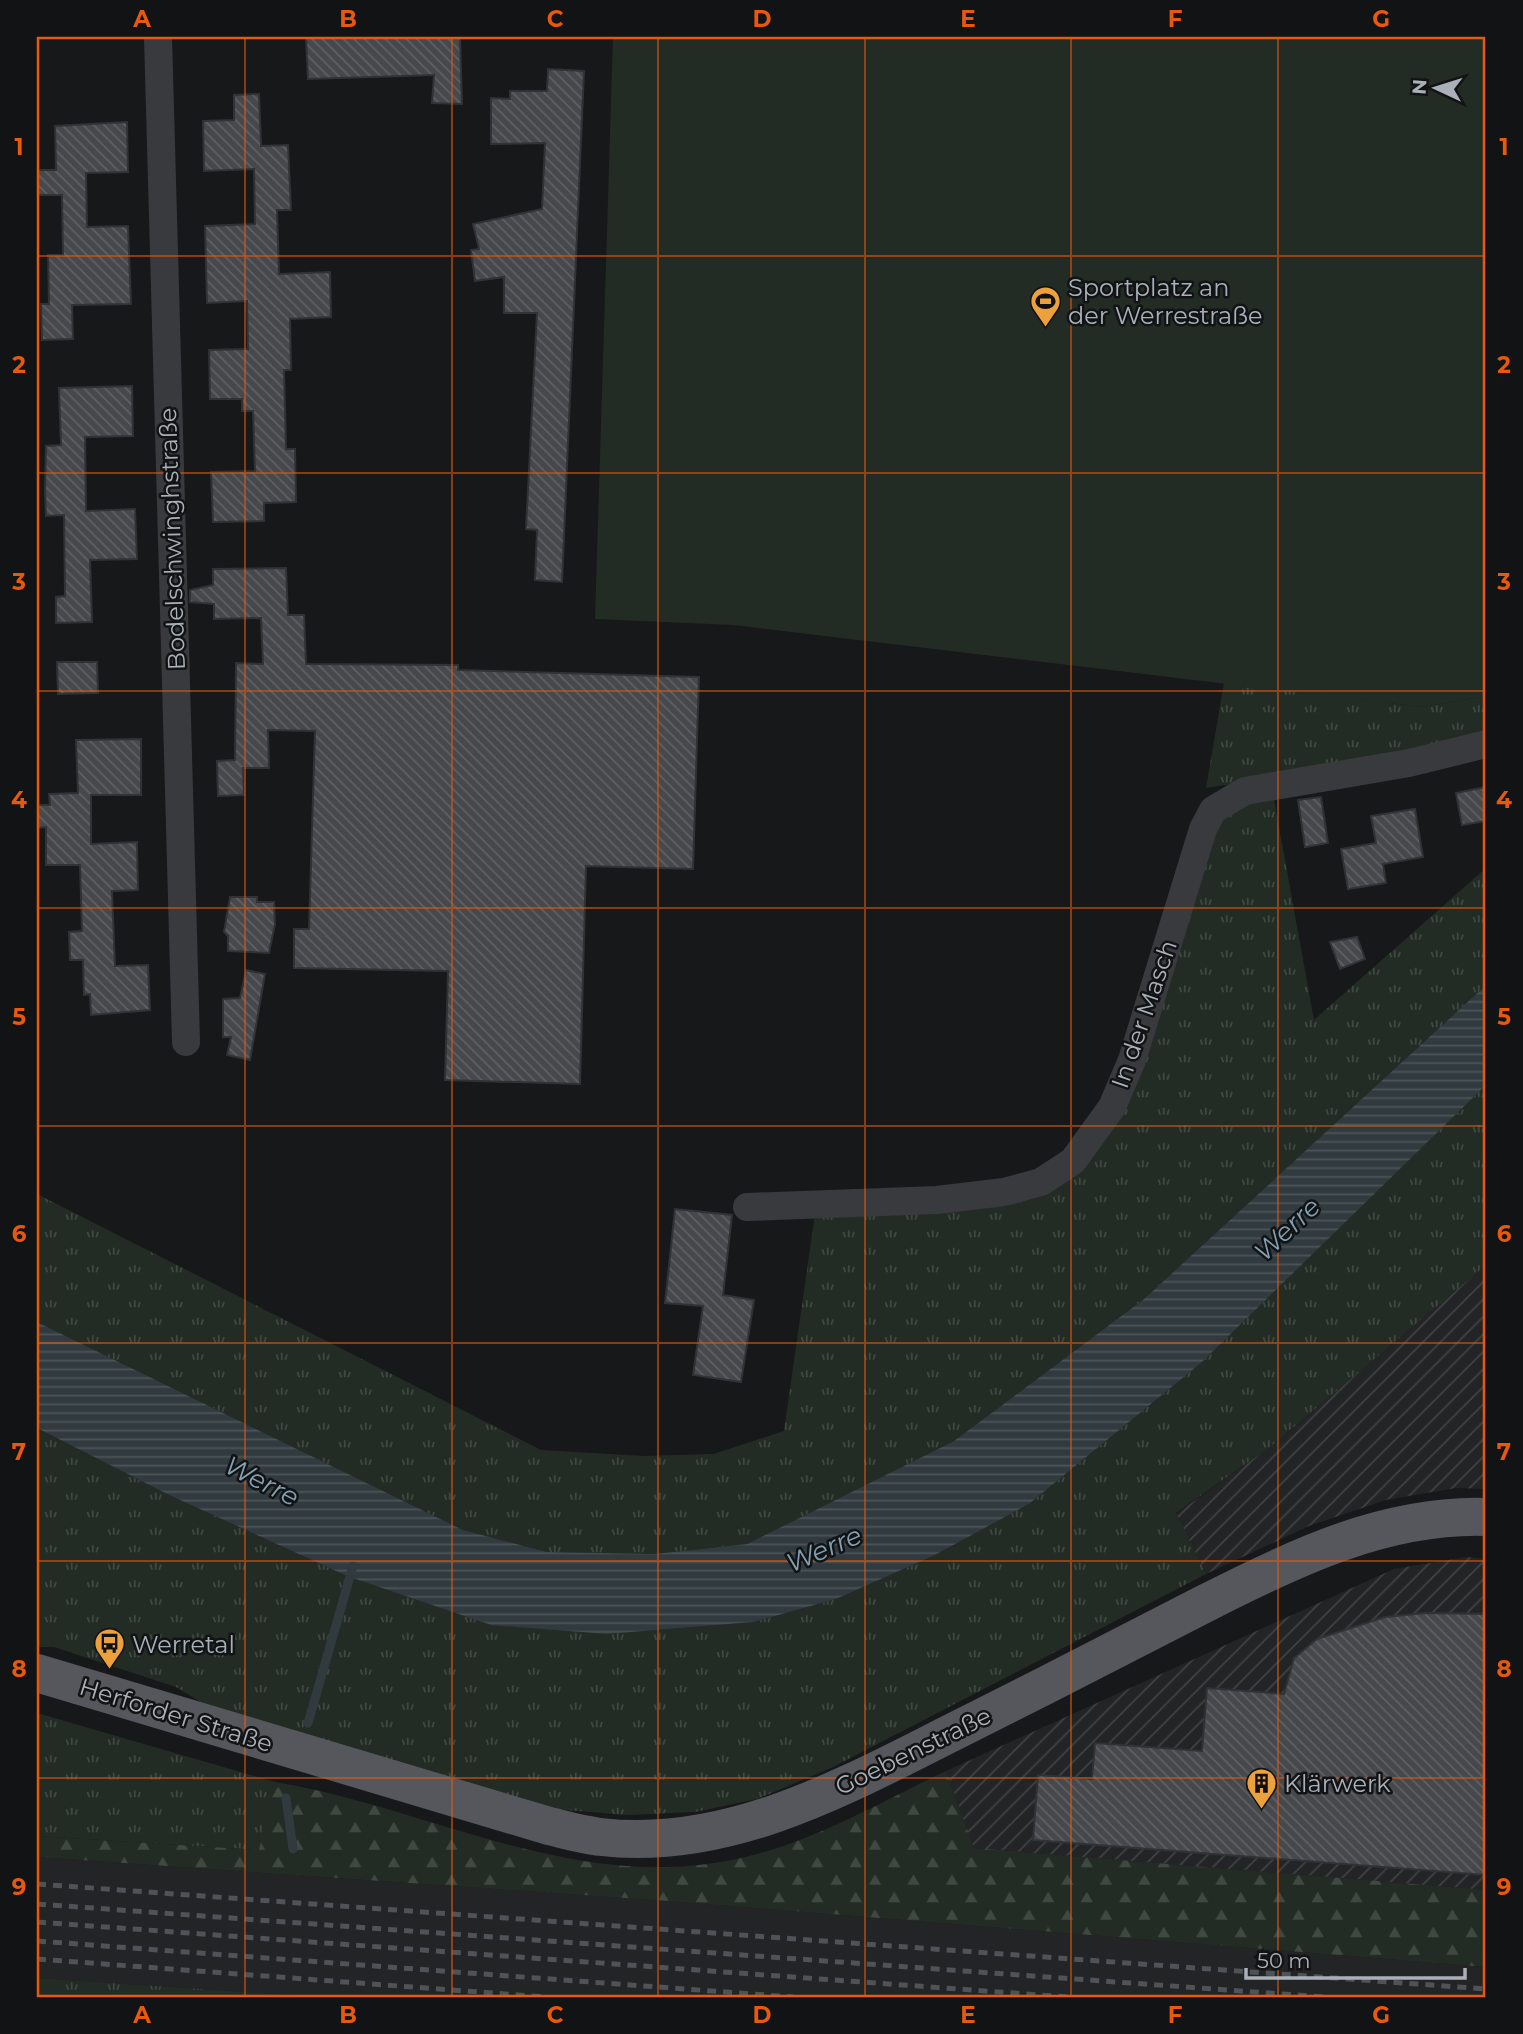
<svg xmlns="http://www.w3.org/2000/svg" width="1523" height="2034" font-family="Montserrat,sans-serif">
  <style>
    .built { fill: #232426 }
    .industrial { fill: url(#industrial-furrows) }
    .grass { fill: url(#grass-tufts) }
    .forest { fill: url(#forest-firs) }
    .pitch { fill: #232c24 }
    .water { fill: url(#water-rules) }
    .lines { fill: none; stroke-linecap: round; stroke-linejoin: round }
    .stream { stroke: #303a3f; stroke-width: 9 }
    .building { fill: url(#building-back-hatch); stroke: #313235; stroke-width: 2 }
    .minor { stroke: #383a3e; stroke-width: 28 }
    .primary { stroke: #55575d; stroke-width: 38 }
    .rail { stroke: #505257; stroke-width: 5; stroke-dasharray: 9 7; stroke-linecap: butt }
    .grid { fill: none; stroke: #e8590c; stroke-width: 2; stroke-opacity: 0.55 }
    .labels { text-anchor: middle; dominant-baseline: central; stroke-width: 5; stroke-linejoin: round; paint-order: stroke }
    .poi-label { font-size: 24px; fill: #aab0b9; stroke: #121314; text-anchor: start }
    .street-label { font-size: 24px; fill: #aab0b9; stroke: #121314 }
    .water-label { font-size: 26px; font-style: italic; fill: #82a0b2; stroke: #121314 }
    .neatline { fill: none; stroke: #e8590c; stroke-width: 2.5 }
    .grid-label { font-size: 23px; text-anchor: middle; font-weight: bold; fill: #e8590c }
  </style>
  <defs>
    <pattern id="industrial-furrows" width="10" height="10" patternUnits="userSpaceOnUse" patternTransform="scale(1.75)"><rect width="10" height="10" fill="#232426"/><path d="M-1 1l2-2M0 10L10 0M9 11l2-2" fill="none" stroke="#404143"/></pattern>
    <pattern id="grass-tufts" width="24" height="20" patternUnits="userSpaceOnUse" patternTransform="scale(1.75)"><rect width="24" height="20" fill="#232c24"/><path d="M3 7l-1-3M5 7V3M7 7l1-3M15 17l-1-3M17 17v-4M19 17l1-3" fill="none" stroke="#404842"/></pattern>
    <pattern id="forest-firs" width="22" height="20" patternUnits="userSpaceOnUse" patternTransform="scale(1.75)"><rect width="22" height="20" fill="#232c24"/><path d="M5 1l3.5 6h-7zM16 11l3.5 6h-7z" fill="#404842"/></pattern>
    <pattern id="water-rules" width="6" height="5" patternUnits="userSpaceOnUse" patternTransform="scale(1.75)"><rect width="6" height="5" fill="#303a3f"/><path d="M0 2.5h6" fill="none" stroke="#4b5459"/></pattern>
    <pattern id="building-back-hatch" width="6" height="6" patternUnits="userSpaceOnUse" patternTransform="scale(1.75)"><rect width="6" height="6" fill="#46484c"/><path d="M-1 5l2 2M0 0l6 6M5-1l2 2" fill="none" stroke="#5e6064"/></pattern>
  </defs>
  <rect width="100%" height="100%" fill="#171819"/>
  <path class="built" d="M37,1857L668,1901L1486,1967V1997H319L37,1978Z"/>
  <g class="industrial">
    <path d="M1486,1265V1489L1456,1488L1386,1500L1309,1526L1206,1574L1176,1514L1271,1446Z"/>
    <path d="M1466,1557L1486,1559V1890L974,1848L946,1771L1394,1569Z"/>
  </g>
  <g class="grass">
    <path d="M1224,683L1422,707L1486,696V736L1413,755L1206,788Z"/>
    <path d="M1273,794L1314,1020L1486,868V985L1144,1299L954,1441L747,1544L654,1554L547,1552L463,1530L37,1322V1194L541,1450L643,1456L714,1454L784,1431L815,1214L1073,1170L1225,808Z"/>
    <path d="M1486,1085V1265L1271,1446L1176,1513L1206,1574L833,1767L757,1799L695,1812L627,1815L553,1809L217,1712L176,1687L54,1647H37V1428L169,1495L347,1576L607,1634L754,1622L836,1599L935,1555L1029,1504L1201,1363Z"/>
    <path d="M37,1713L275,1782L260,1850L37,1836Z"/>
    <path d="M37,1978L319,1997H37Z"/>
  </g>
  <path class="forest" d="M946,1771L974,1848L1486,1890V1967L668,1901L37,1857V1836L259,1850L275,1782C437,1809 586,1901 757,1854C822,1837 885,1800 946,1771Z"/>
  <path class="pitch" d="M613,37H1486V696L1422,707L733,625L595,619Z"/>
  <path class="water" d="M1486,985V1085L1201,1363L1029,1504L935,1555L836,1599L754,1622L607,1634L491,1625L347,1576L169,1495L37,1428V1322L463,1530L547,1552L654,1554L747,1544L954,1441L1144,1299Z"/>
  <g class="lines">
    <g class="stream">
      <path d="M308,1723L353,1566"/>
      <path d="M286,1798L293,1849"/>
    </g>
  </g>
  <g class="building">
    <path d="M306,37H460L462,104L432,103L434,75L308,79Z"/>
    <path d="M548,69L584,71L562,582L535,580L537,530L526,529L537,313H504V277L475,281L471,250L479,249L473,224L542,209L545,143L491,144V98L510,99V91H547Z"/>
    <path d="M259,94L261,146L288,145L291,210H277L279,274L330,272L331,317L290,319L291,370H284L286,449H295L296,502L264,503V521L213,522L211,472L255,471L253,411H242V399H210L209,350L248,349L247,301L207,303L205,226L255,224L254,169L204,171L203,121L234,120V95Z"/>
    <path d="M127,122L128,172L86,173L87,227L128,226L131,304L72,305L73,339L42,340L41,304H49L48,255H63L62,195H37V170H56L55,126Z"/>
    <path d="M132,386L133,436L85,437L86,511L135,509L137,559L90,560L92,622L56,623V597L65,596L64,515L46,516L45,491L46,446L61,445L59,388Z"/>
    <path d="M286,568L288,615H304L306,664L458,665V670L699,677L693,869L586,866L580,1084L445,1080L448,971L294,968V929H309L315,731L268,730L269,768H243L244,795L218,796L217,761L235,760L236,663L263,664L261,618L214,619V604L190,602V590L213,585V569Z"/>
    <path d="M57,662H97L98,693L58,694Z"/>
    <path d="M141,739V795H91V844L137,842L138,890L112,891L115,966L148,965L150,1010L91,1015L90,994L84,995L83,960H70L69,932L82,931L80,865H46V827L37,828V805H50L49,794L78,793L76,740Z"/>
    <path d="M1486,787V821L1462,825L1456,793Z"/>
    <path d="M1321,797L1328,843L1305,847L1298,800Z"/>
    <path d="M1415,809L1423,857L1383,864L1386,883L1348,889L1341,849L1376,843L1371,816Z"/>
    <path d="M230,897H257V902H274L275,924L269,953L228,951V936L224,932Z"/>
    <path d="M1357,937L1365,959L1340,969L1330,942Z"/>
    <path d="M246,970L265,974L250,1060L227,1055L231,1037H223V999L240,998Z"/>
    <path d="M675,1209L732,1215L723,1295L754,1300L741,1382L693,1375L703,1306L665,1303Z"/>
    <path d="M1426,1613L1486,1614V1875L1033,1840L1038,1775L1092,1779L1095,1743L1202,1751L1207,1688L1284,1694L1294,1658L1317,1639L1385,1617Z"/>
  </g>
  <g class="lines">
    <g class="minor">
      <path d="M158,37L186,1042"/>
      <path d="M747,1207L937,1200L1004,1192L1041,1182L1073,1161L1112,1107L1132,1060L1203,829L1213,810L1245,791L1409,763L1486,744"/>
    </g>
    <path class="primary" d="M37,1673L549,1826C566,1830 584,1835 601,1837C731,1852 849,1784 961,1728C1043,1687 1125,1645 1206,1603C1294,1558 1386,1514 1486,1517"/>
    <g class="rail">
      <path d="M37,1884L1486,1989"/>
      <path d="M37,1904L1324,1997"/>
      <path d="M37,1922L1068,1997"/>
      <path d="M37,1941L793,1997"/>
      <path d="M37,1959L546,1997"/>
    </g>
  </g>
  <path class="grid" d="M245,37V1997M452,37V1997M658,37V1997M865,37V1997M1071,37V1997M1278,37V1997M37,256H1486M37,473H1486M37,691H1486M37,908H1486M37,1126H1486M37,1343H1486M37,1561H1486M37,1778H1486"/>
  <defs>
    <symbol id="stadium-pin" viewBox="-11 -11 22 30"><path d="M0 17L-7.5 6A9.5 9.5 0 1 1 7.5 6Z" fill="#eca13d" stroke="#121314"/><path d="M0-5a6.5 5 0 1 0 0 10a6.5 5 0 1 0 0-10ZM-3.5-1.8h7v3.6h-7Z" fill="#111"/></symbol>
    <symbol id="bus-pin" viewBox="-11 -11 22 30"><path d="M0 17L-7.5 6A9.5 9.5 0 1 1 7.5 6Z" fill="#eca13d" stroke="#121314"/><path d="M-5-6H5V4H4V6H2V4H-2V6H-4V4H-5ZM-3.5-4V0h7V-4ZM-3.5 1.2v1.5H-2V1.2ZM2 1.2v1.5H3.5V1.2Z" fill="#111"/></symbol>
    <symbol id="building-pin" viewBox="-11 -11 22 30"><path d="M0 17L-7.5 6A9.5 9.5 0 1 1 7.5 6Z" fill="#eca13d" stroke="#121314"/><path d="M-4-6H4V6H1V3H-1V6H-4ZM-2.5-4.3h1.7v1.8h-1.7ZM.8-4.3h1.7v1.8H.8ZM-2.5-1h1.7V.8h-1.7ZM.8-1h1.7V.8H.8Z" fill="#111"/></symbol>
  </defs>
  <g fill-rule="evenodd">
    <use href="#stadium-pin" x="1028" y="284" width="35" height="47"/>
    <use href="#bus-pin" x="92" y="1626" width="35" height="47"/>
    <use href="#building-pin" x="1244" y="1766" width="35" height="47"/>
  </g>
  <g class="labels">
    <g class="poi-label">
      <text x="1068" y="287">Sportplatz an<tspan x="1068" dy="28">der Werrestraße</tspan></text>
      <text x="132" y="1644">Werretal</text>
      <text x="1284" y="1783">Klärwerk</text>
    </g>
    <g class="street-label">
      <text transform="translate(172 539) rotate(-92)">Bodelschwinghstraße</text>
      <text transform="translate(1144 1014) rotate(-71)">In der Masch</text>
      <text transform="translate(176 1715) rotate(17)">Herforder Straße</text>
      <text transform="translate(913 1751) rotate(-26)">Goebenstraße</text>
    </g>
    <g class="water-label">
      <text transform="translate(1287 1229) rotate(-43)">Werre</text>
      <text transform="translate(262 1481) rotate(27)">Werre</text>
      <text transform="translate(824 1549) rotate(-23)">Werre</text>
    </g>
  </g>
  <rect width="1523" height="2034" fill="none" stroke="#121314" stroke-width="77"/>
  <g transform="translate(1436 88) rotate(274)" stroke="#121314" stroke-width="5" paint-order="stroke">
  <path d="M0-5L12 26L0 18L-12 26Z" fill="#aab0b9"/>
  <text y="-10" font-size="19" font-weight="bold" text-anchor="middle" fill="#aab0b9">N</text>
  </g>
  <path d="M1246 1968v10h219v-10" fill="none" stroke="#aab0b9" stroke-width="3.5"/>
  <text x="1257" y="1968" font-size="21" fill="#aab0b9" stroke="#121314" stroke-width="5" paint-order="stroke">50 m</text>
  <rect x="38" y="38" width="1446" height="1958" class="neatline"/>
  <g class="grid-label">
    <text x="142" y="27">A</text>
    <text x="348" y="27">B</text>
    <text x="555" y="27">C</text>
    <text x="762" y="27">D</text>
    <text x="968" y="27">E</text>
    <text x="1175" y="27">F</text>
    <text x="1381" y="27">G</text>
    <text x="19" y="155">1</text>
    <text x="1504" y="155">1</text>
    <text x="19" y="373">2</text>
    <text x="1504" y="373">2</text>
    <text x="19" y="590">3</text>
    <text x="1504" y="590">3</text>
    <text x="19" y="808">4</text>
    <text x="1504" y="808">4</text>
    <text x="19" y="1025">5</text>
    <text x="1504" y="1025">5</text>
    <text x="19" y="1242">6</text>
    <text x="1504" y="1242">6</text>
    <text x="19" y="1460">7</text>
    <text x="1504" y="1460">7</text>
    <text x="19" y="1677">8</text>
    <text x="1504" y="1677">8</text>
    <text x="19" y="1895">9</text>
    <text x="1504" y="1895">9</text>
    <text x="142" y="2023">A</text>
    <text x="348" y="2023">B</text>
    <text x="555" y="2023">C</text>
    <text x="762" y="2023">D</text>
    <text x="968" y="2023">E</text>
    <text x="1175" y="2023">F</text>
    <text x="1381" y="2023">G</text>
  </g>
</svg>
